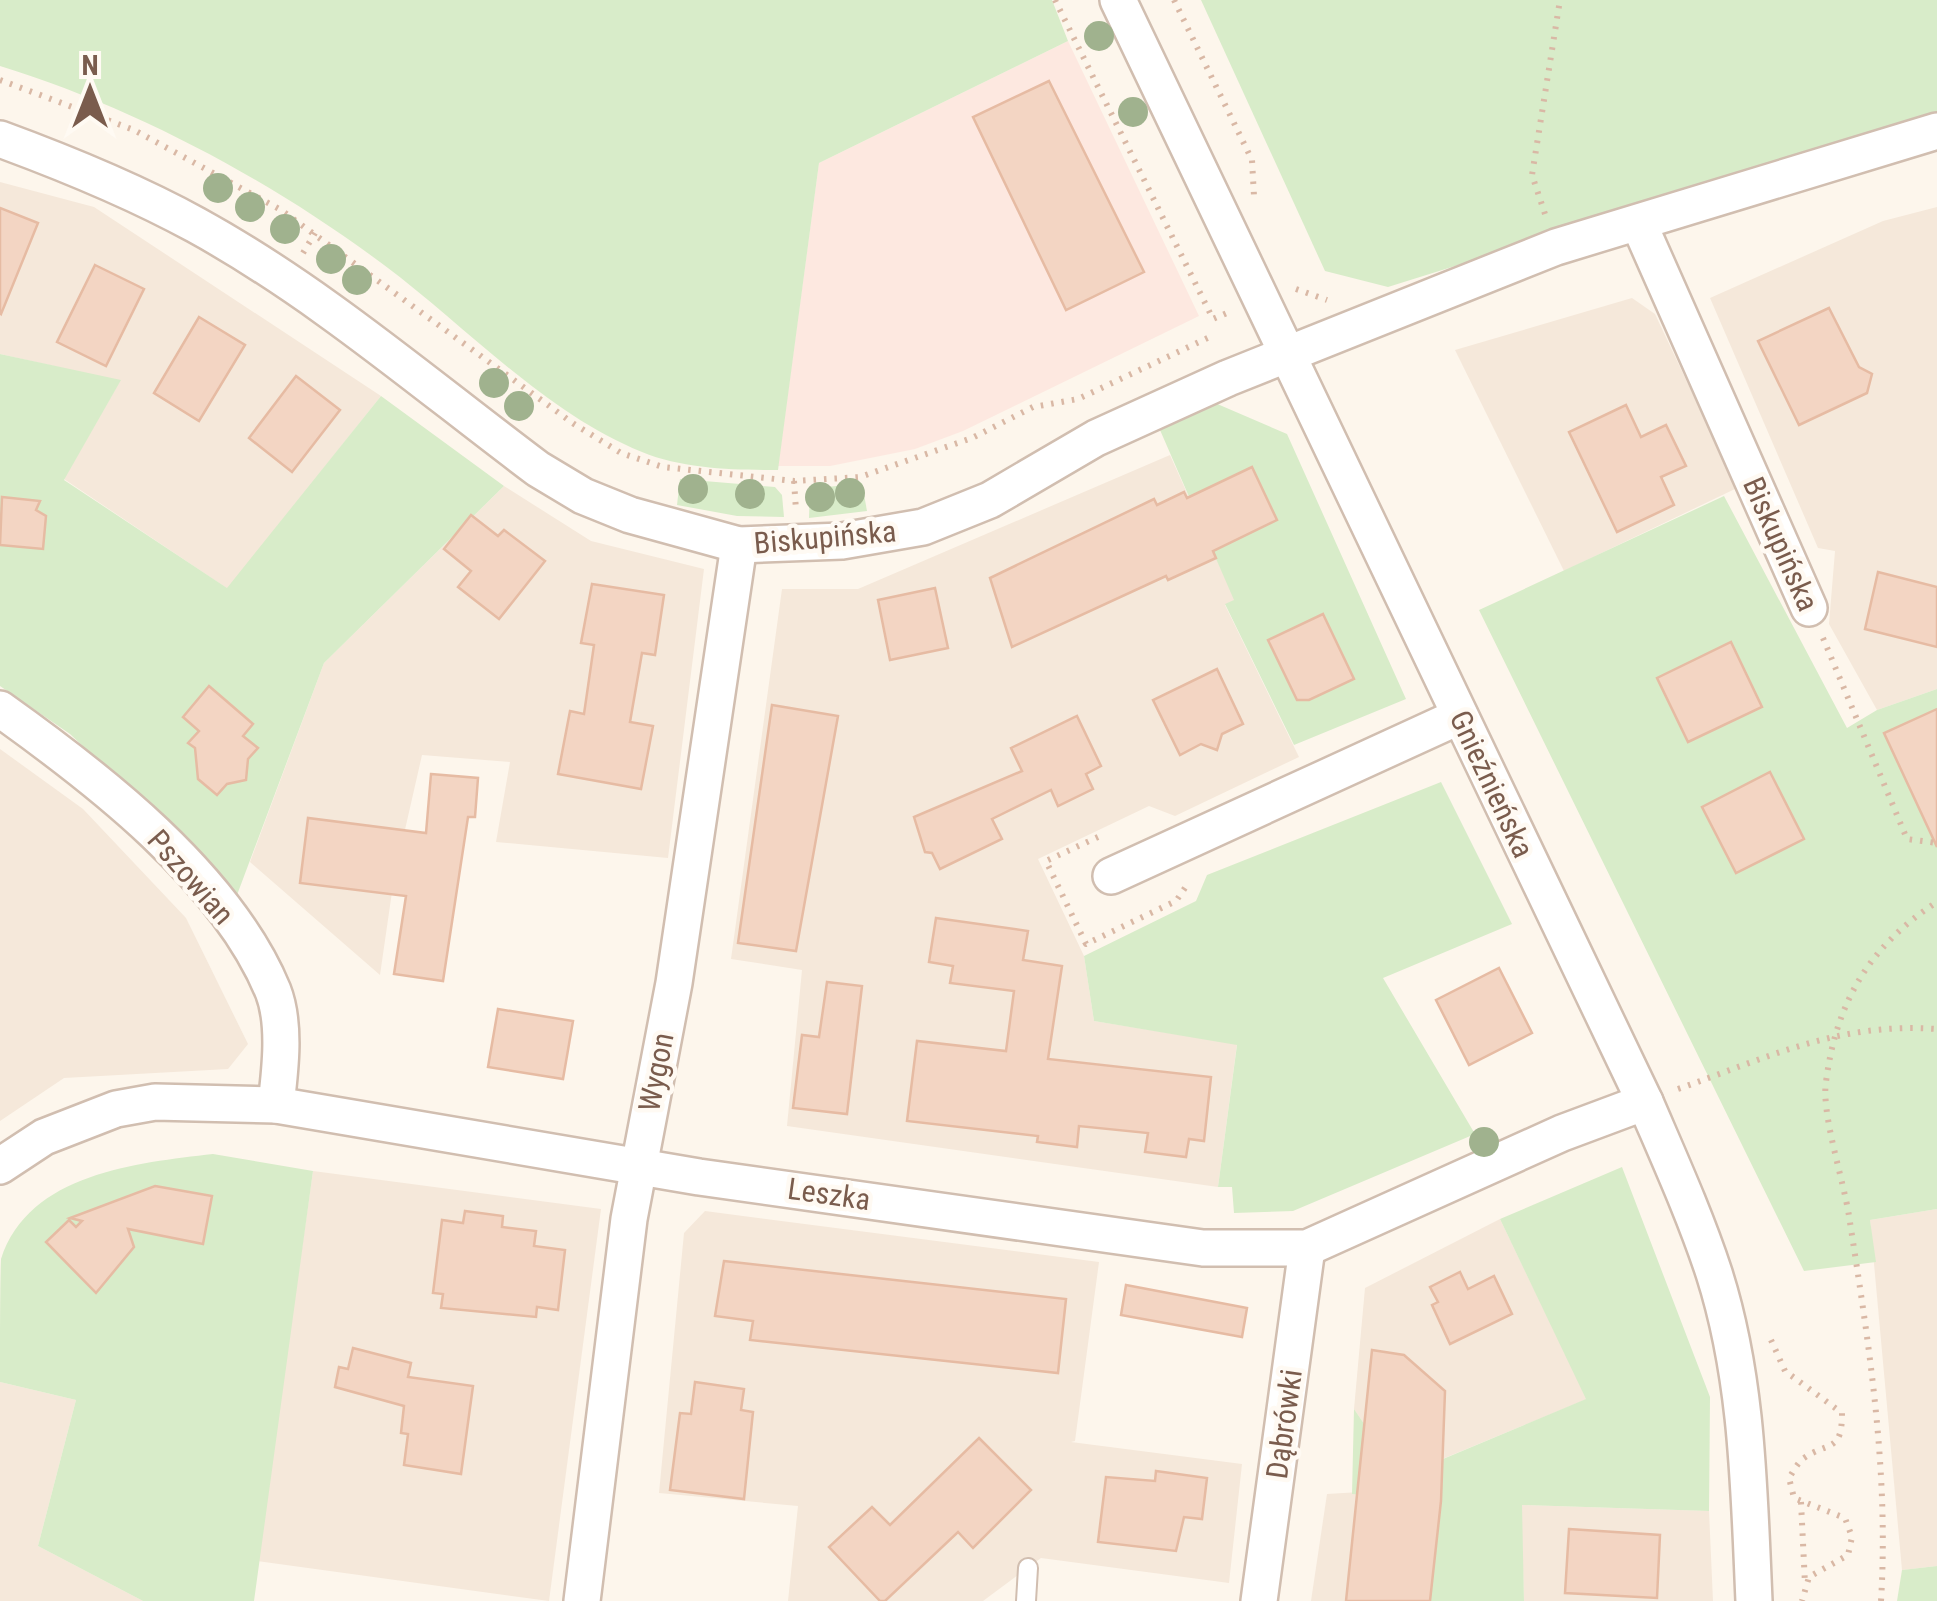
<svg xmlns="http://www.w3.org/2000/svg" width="1937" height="1601" font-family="'Roboto Condensed',sans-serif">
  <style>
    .residential { fill: #f5e8da }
    .commercial { fill: #fde8e0 }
    .green { fill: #d8ecc9 }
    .building { fill: #f3d5c3; stroke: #e6bba3; stroke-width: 2.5 }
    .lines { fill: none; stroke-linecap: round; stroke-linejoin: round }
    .lane-casing { stroke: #d1beb0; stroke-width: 22 }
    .street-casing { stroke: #d1beb0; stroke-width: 40 }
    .path { stroke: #d9b8a5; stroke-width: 6; stroke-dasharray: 2.5 8; stroke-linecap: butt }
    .lane { stroke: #fff; stroke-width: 18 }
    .street { stroke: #fff; stroke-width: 35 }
    .tree { fill: #a0b28e }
    .labels { text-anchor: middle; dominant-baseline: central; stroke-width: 9; stroke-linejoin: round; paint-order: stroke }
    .street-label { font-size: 30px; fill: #7a5c4d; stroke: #fffaf3 }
  </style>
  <rect width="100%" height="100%" fill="#fdf6ec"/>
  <g class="residential">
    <path d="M0,182L94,207L381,396L228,589L64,479L120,381L0,354Z"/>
    <path d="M1937,207V689L1877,710L1829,624L1835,551L1818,548L1710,298L1883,221Z"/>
    <path d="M1632,298L1655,314L1737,488L1564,571L1455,350Z"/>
    <path d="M1170,455L1235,600L1225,605L1299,757L1175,816L1149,806L1038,859L1084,956L1094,1021L1237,1044L1218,1187L787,1126L802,970L731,959L782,589H858Z"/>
    <path d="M504,486L591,541L704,569L668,858L496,842L510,762L422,755L394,878L380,975L250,862L324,663Z"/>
    <path d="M0,749L83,809L186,918L248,1044L228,1069L64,1078L0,1121Z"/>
    <path d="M313,1171L601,1209L549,1601L257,1561Z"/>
    <path d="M1937,1209V1566L1902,1570L1870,1220Z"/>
    <path d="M705,1211L1099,1262L1075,1441L1071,1442L1242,1464L1229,1583L1041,1558L983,1601H788L798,1506L659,1493L684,1233Z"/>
    <path d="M1500,1219L1587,1399L1399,1477L1354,1409L1365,1288Z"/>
    <path d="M0,1382L76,1400L38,1546L143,1601H0Z"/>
    <path d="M1360,1492L1441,1501L1430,1601H1311L1327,1494Z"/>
    <path d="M1521,1505L1709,1511L1713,1601H1524Z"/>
  </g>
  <path class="commercial" d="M1068,41L1199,316L963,431L915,449L830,466H778L819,163Z"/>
  <g class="green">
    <path d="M0,0H1052L1068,41L819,163L778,470C734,470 683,469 642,452C545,413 467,327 384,265C270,180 136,108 0,66Z"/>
    <path d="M1201,0H1937V115L1388,287L1325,271Z"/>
    <path d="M0,354L121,380L64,480L227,588L381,396L504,486L324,663L231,911L199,856L70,734L0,686Z"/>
    <path d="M1215,403L1287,434L1406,699L1294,745L1225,604L1234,600L1160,430Z"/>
    <path d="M680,479L775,487L782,495L784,517L737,516L677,505Z"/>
    <path d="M862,483L867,511L809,518L810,489Z"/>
    <path d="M1724,496L1847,728L1877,710L1937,689V1209L1870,1220L1876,1262L1804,1271L1479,610Z"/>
    <path d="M1441,782L1512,924L1383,978L1475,1134L1293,1211L1234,1213L1232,1187H1218L1237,1045L1094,1021L1084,956L1196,901L1207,875Z"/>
    <path d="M213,1154L313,1171L254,1601H143L38,1546L76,1400L0,1382C0,1354 0,1282 1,1259C29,1173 137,1163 213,1154Z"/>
    <path d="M1622,1167L1710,1397L1709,1511L1522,1505L1524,1601H1430L1441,1501L1352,1494L1354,1409L1400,1477L1586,1399L1500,1219Z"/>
    <path d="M1937,1566V1601H1897L1902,1570Z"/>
  </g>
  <g class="building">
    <path d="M1049,81L1144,272L1066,310L973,117Z"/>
    <path d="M0,208L38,223L1,314L0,313Z"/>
    <path d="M95,265L144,289L106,366L57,342Z"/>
    <path d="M1829,308L1859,367L1872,374L1867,393L1799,425L1758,341Z"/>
    <path d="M199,317L245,345L199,421L154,393Z"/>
    <path d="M296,376L340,410L292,472L249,438Z"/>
    <path d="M1626,405L1641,437L1666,425L1686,466L1661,477L1674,505L1617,532L1569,432Z"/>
    <path d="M1252,467L1277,520L1213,551L1216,558L1168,580L1166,576L1012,647L990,578L1154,499L1157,505L1184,492L1187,498Z"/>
    <path d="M2,497L40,501L36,510L46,516L43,549L0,545Z"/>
    <path d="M471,515L498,536L504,530L545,561L499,619L458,587L471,571L444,549Z"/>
    <path d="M1878,572L1937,587V647L1865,629Z"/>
    <path d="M592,584L664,595L655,655L642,653L630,722L653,726L641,789L558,774L570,711L584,714L594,645L581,643Z"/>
    <path d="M935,588L948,648L890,660L878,600Z"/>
    <path d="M1323,614L1354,679L1309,700H1297L1268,640Z"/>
    <path d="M1731,642L1762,707L1688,742L1657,678Z"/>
    <path d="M1217,669L1243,724L1222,734L1217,750L1201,744L1180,755L1153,700Z"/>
    <path d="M209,686L253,724L243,736L258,748L248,759L246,780L227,784L217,795L198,779L195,748L188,743L199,731L183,717Z"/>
    <path d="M772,705L838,716L796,951L738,943Z"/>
    <path d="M1937,709V847L1884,733Z"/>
    <path d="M1077,716L1101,766L1086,774L1093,789L1058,806L1051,790L992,819L1002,839L940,869L932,853L925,852L914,817L1022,771L1011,748Z"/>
    <path d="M1770,772L1804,839L1736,873L1702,807Z"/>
    <path d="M431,774L478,778L475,817H468L443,981L394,974L406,896L300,883L308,818L426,833Z"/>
    <path d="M936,918L1028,931L1023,960L1062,966L1048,1059L1211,1077L1204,1141L1189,1139L1186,1157L1145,1152L1148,1133L1079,1126L1077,1147L1037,1142L1038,1136L907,1121L917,1041L1006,1051L1014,991L950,983L953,966L929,962Z"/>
    <path d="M1499,968L1532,1033L1469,1065L1436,1000Z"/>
    <path d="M827,982L862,986L847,1114L793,1108L802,1035L819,1037Z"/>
    <path d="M498,1009L573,1021L563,1079L488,1067Z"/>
    <path d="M155,1186L212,1196L203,1244L128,1229L134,1247L96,1293L46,1242L69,1220L76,1227L82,1221L70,1218Z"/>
    <path d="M465,1211L503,1216L502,1227L536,1231L534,1246L565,1250L558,1310L537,1307L536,1317L441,1308L443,1294L433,1293L442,1220L463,1223Z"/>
    <path d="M724,1261L1066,1299L1058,1373L750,1340L753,1321L715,1316Z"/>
    <path d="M1460,1272L1468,1289L1494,1276L1512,1314L1450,1344L1432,1305L1438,1302L1430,1287Z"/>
    <path d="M1126,1285L1247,1308L1242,1337L1121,1315Z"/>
    <path d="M353,1348L411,1363L408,1377L473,1386L461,1474L404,1465L408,1434L401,1433L404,1406L335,1387L339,1367L348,1369Z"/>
    <path d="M1372,1350L1404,1355L1445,1391L1441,1501L1430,1601H1346Z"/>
    <path d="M695,1382L744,1389L741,1410L753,1412L744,1499L670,1490L680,1413L691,1414Z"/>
    <path d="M979,1438L1031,1490L973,1548L958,1532L885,1601H880L829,1547L872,1507L890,1525Z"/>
    <path d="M1156,1471L1207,1478L1202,1519L1184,1517L1176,1551L1098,1542L1106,1477L1155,1481Z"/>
    <path d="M1569,1529L1660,1535L1657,1598L1565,1593Z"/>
  </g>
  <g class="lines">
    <defs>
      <path id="lane" d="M1026,1601L1028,1568"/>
      <g id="street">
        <path d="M1118,0L1645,1102C1669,1158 1695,1215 1714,1273C1748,1379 1749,1491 1754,1601"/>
        <path d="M0,139C68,164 132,190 196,225C318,292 427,386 538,469L583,496L630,515L739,545L842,541L923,527L990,500L1096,438L1228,378L1556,247L1937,131"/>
        <path d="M1639,224L1809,608"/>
        <path d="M0,709C97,778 226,877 273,991C286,1024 280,1071 276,1105"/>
        <path d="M1111,876L1460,716"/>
        <path d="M0,1166L44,1137L116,1109L155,1102L276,1105L699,1177L1203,1248H1307L1562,1133L1645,1102"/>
        <path d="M582,1601L629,1219L674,983L739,545"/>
        <path d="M1259,1601L1307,1248"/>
      </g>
    </defs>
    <use href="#lane" class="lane-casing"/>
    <use href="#street" class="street-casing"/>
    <g class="path">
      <path d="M1055,0L1213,319L1229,312"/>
      <path d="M1174,0L1252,160L1254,196"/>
      <path d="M0,80L134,130L281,210L574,424L621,453L663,467L794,481L860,477L972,438L1033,407L1078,399L1214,335"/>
      <path d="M1545,214L1532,175L1560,0"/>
      <path d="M303,253L315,233"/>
      <path d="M1296,289L1327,300"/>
      <path d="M794,481L796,510"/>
      <path d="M1823,638L1907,839L1937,843"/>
      <path d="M1098,837L1046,861L1086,944L1176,901L1189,882"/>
      <path d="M1678,1089C1769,1057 1839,1022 1937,1029"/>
      <path d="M1771,1340L1785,1371L1842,1413C1842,1453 1829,1441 1804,1458C1798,1462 1793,1472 1789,1478L1794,1498L1845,1518L1852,1537L1848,1555L1809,1577L1802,1601"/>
      <path d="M1801,1502L1805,1584"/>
      <path d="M1881,1601C1889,1470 1869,1345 1849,1216C1844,1182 1821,1113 1826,1082C1836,1003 1869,946 1937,902"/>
    </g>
    <use href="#lane" class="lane"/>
    <use href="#street" class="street"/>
  </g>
  <g class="tree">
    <circle cx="1099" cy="36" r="15"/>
    <circle cx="1133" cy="112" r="15"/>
    <circle cx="218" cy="188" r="15"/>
    <circle cx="250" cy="207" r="15"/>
    <circle cx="285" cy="229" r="15"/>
    <circle cx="331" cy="259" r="15"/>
    <circle cx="357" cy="280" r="15"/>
    <circle cx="494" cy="383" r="15"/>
    <circle cx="519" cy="406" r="15"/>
    <circle cx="693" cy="489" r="15"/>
    <circle cx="850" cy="493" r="15"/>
    <circle cx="750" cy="494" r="15"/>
    <circle cx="820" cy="497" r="15"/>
    <circle cx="1484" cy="1142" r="15"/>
  </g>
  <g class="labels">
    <g class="street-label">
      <text transform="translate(825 537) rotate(-5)">Biskupińska</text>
      <text transform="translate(1781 544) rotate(66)">Biskupińska</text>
      <text transform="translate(1492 784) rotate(65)">Gnieźnieńska</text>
      <text transform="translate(191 877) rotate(49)">Pszowian</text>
      <text transform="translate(656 1072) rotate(-79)">Wygon</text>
      <text transform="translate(829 1194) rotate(8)">Leszka</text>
      <text transform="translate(1284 1424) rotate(-82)">Dąbrówki</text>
    </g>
  </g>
  <g transform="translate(90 90)" stroke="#fffaf3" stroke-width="8" paint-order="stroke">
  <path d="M0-8L18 38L0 25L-18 38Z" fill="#7a5c4d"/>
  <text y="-15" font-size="28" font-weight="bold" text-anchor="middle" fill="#7a5c4d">N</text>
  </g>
</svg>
